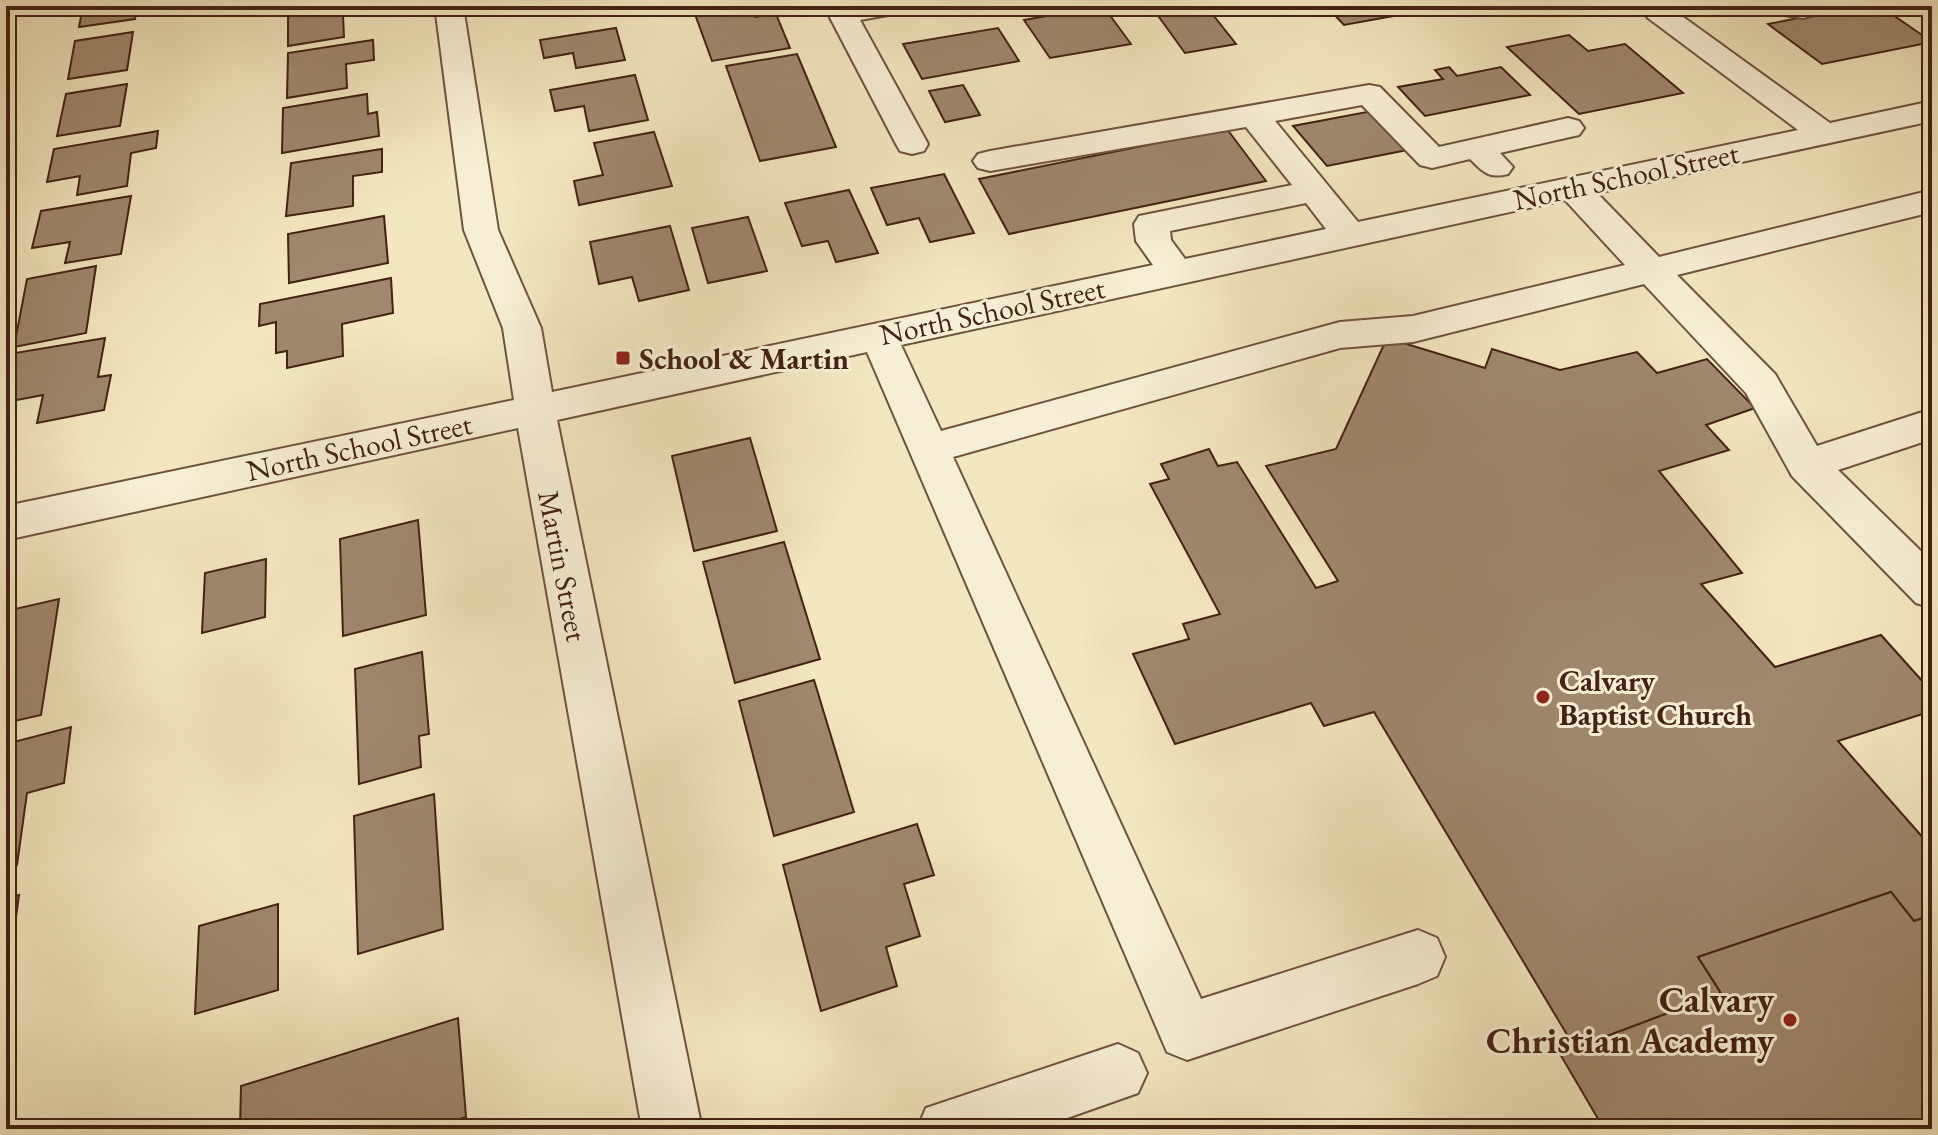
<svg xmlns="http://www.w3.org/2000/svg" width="1938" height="1135" font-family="'EB Garamond',serif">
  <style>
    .building { fill: #9f886d; stroke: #432214; stroke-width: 2 }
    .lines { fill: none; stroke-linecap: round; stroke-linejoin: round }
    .minor-casing { stroke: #6f533f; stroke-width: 4 }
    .minor { fill: #f7efd5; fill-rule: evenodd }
    .poi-dot { fill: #8f2418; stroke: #f7efd5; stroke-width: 3 }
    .labels { text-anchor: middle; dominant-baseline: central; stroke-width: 6; stroke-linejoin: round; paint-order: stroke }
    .street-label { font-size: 30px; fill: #432214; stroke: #f7efd5 }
    .poi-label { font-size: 30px; font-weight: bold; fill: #432214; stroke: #f7efd5; text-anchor: start }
    .near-poi-label { font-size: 36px; font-weight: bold; fill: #432214; stroke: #f7efd5; text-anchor: end }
  </style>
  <rect width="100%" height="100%" fill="#f3e7bf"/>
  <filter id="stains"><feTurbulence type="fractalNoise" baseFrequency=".0025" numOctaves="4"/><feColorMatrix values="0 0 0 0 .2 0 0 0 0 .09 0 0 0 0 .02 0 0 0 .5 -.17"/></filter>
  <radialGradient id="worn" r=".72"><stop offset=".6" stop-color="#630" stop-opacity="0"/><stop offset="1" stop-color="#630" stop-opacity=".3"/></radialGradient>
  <g class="building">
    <path d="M83,6H137L135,19L79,27Z"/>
    <path d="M288,6H369L370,10L343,15L344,37L288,46Z"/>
    <path d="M562,6H609L610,8L564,16Z"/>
    <path d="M692,6H772L753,12L755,17L776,14L790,48L712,61Z"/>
    <path d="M1103,6L1131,44L1050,58L1024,20Z"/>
    <path d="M1151,6H1206L1236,44L1185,53Z"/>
    <path d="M1326,6H1383L1393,16L1344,25Z"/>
    <path d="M1861,6H1880L1932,42L1822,64L1768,24Z"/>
    <path d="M616,28L625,60L576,68L573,53L544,58L540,40Z"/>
    <path d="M998,28L1019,61L922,79L903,44Z"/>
    <path d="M133,32L127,70L68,79L75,41Z"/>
    <path d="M1569,35L1588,51L1625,44L1683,93L1579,114L1507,47Z"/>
    <path d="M373,40L374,60L346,64L347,88L287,98L288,53Z"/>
    <path d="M797,54L836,147L760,161L726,66Z"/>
    <path d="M1449,67L1457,76L1501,67L1530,95L1425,116L1398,87L1443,79L1435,70Z"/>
    <path d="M635,75L648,120L589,131L584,106L555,111L550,90Z"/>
    <path d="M127,84L120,126L57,136L66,94Z"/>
    <path d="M963,85L980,115L945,122L929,91Z"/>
    <path d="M367,94L368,114L377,112L379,136L282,153L283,108Z"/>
    <path d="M1372,111L1407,150L1327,166L1293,126Z"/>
    <path d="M1227,129L1266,181L1009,234L979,179Z"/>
    <path d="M158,131L156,148L131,153L127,186L77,195L80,176L47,182L54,149Z"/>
    <path d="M654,132L672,186L579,205L574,181L603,175L594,143Z"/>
    <path d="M382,149V172L353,176V206L286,216L291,163Z"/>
    <path d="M944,174L974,233L930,242L919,218L887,225L871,188Z"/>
    <path d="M849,190L878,253L836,262L828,241L802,246L785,203Z"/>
    <path d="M131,196L121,254L65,263L70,242L32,248L41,211Z"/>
    <path d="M384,216L388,263L289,283L288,234Z"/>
    <path d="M748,217L767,271L708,283L692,228Z"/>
    <path d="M670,226L689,290L639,301L632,277L599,284L590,242Z"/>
    <path d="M96,266L86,333L14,347L27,279Z"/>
    <path d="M391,278L393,313L342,324L343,356L287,368V351L276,353V322L259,326L260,304Z"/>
    <path d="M105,338L98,377L111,375L104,410L37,423L43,395L6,402L15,353Z"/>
    <path d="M1387,338L1485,368L1492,349L1560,370L1637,352L1657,373L1707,359L1755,408L1706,425L1729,450L1659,471L1742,573L1701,584L1775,667L1881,635L1932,692V711L1838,741L1932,848V915L1914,921L1891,892L1698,957L1721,993L1575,1048L1374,712L1324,726L1311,703L1175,744L1133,654L1189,639L1183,624L1220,614L1150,484L1169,479L1161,464L1209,449L1218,466L1237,462L1316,588L1338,581L1266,466L1336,449Z"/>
    <path d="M750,438L777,531L694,551L672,456Z"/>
    <path d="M418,520L426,615L343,636L340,539Z"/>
    <path d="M784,542L820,659L735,683L703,562Z"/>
    <path d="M266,559L265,617L202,633L205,573Z"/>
    <path d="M59,599L41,715L6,723V611Z"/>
    <path d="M422,652L429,734L419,736L421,767L359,784L355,669Z"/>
    <path d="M814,680L854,812L774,836L739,701Z"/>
    <path d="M71,727L64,783L27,793L17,865L6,868V744Z"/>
    <path d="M434,794L443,929L358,954L354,816Z"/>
    <path d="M917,824L934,875L904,884L920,936L886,947L897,986L821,1011L783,865Z"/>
    <path d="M1891,892L1914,921L1932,915V1129H1604L1560,1054L1721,993L1698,957Z"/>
    <path d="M19,895L6,991V898Z"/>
    <path d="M278,904V990L195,1014L199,926Z"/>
    <path d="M458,1018L466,1117L430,1129H240L241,1086Z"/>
  </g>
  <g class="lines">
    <defs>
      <g id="minor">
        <path d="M435,6H463L498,230L541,328L552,392L1153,265L1136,241L1134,224L1139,216L1292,185L1246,127L990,171L978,168L973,161L978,154L990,151L1369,85L1380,87L1439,147L1568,118L1579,121L1584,128L1579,135L1500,153L1513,167L1508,174C1489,179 1483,172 1470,159L1432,168L1420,165L1362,105L1275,121L1358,222L1798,130L1648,18L1643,12L1648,6H1668L1830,123L1932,101V121L1597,193L1659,257L1932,190V212L1677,275L1775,374L1817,446L1932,409V439L1838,470L1932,562V608L1916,603L1792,476L1746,393L1644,284L1413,342L1340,348L953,457L1201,999L1418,930L1437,938L1445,957L1437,976L1418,984L1187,1060L1167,1052L867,352L557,420L702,1129H642L518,428L6,540V506L514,400L503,328L464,230ZM1565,200L1625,265L1413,316L1340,322L941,431L901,345ZM1306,203L1326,229L1185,259L1171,240L1170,231Z"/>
        <path d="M824,6H909L905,12L860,20L928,144L924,151L912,154L900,151L896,144Z"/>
        <path d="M1762,6H1830L1826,12L1803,18L1766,12Z"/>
        <path d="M1118,1044L1138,1053L1147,1073L1138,1093L1036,1129H917L926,1108Z"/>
      </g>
    </defs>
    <use href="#minor" class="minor-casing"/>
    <use href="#minor" class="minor"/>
  </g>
  <g class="poi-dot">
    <rect x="615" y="350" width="16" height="16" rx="4"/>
    <circle cx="1543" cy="697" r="8"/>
    <circle cx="1790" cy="1020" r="8"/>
  </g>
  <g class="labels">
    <g class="street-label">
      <text transform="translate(1626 176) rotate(-12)">North School Street</text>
      <text transform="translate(992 311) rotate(-12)">North School Street</text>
      <text transform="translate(359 447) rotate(-12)">North School Street</text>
      <text transform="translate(563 566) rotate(79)">Martin Street</text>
    </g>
    <g class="poi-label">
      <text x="639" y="358">School &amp; Martin</text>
      <text x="1559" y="680">Calvary<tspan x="1559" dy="34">Baptist Church</tspan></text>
    </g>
    <g class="near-poi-label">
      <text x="1774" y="999">Calvary<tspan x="1774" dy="41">Christian Academy</tspan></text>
    </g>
  </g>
  <rect width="1938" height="1135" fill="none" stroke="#f3e7bf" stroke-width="32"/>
  <rect x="8" y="8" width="1922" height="1119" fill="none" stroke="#432214" stroke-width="4"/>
  <rect x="16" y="16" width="1906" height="1103" fill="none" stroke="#432214" stroke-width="2"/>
  <rect width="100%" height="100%" filter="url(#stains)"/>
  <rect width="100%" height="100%" fill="url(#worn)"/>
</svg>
